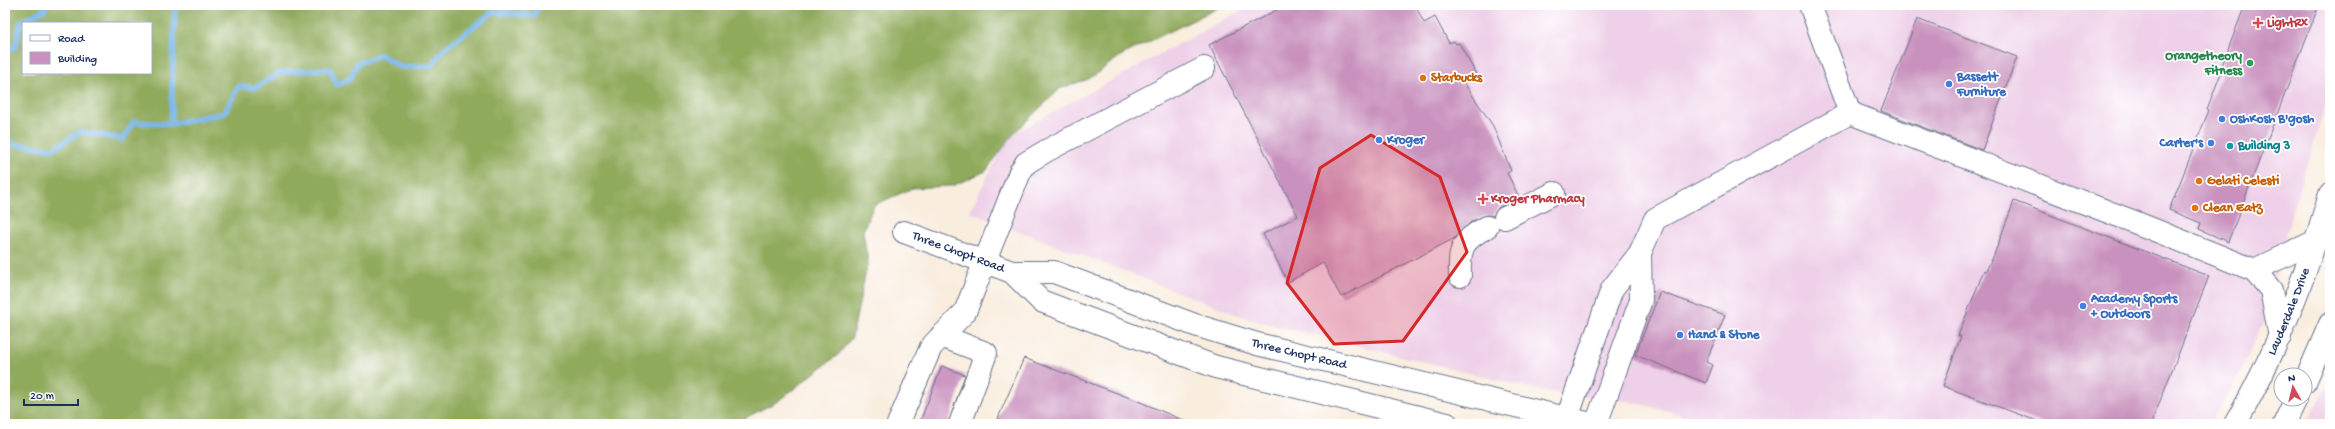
<svg xmlns="http://www.w3.org/2000/svg" width="2335" height="429" font-family="'Gochi Hand',sans-serif">
  <style>
    .built { fill: #eed0e8 }
    .forest { fill: #90aa5b; stroke: #566c5c; fill-rule: evenodd }
    .lines { fill: none; stroke-linecap: round; stroke-linejoin: round }
    .stream { stroke: #77b5ea; stroke-width: 5.5 }
    .building { fill: #c992be }
    .minor-casing { stroke: #69728b; stroke-width: 24 }
    .major-casing { stroke: #69728b; stroke-width: 24 }
    .minor { stroke: #fff; stroke-width: 22 }
    .major { stroke: #fff; stroke-width: 22 }
    .marked { fill: #d62828; fill-opacity: 0.2; stroke: #d62828; stroke-width: 3; stroke-linejoin: round }
    .health-dot { fill: #e0444e; stroke: #fff; stroke-width: 1.5 }
    .leisure-dot { fill: #2e9e5b; stroke: #fff; stroke-width: 1.5 }
    .food-dot { fill: #e8710a; stroke: #fff; stroke-width: 1.5 }
    .shop-dot { fill: #3f7fe0; stroke: #fff; stroke-width: 1.5 }
    .culture-dot { fill: #0f9aa8; stroke: #fff; stroke-width: 1.5 }
    .labels { text-anchor: middle; dominant-baseline: central; stroke-width: 3.5; stroke-linejoin: round; paint-order: stroke }
    .health-label { font-size: 13px; font-weight: bold; fill: #be3a42; stroke: #fff; text-anchor: start }
    .leisure-label { font-size: 13px; font-weight: bold; fill: #27864d; stroke: #fff; text-anchor: end }
    .shop-label { font-size: 13px; font-weight: bold; fill: #366cbe; stroke: #fff; text-anchor: start }
    .food-label { font-size: 13px; font-weight: bold; fill: #c56008; stroke: #fff; text-anchor: start }
    .culture-label { font-size: 13px; font-weight: bold; fill: #0d838f; stroke: #fff; text-anchor: start }
    .street-label { font-size: 13px; fill: #1b2f5e; stroke: #fff }
  </style>
  <rect width="100%" height="100%" fill="#fff"/>
  <filter id="ink" filterUnits="userSpaceOnUse"><feTurbulence type="fractalNoise" baseFrequency=".025" numOctaves="2"/><feDisplacementMap in="SourceGraphic" scale="8" xChannelSelector="R" yChannelSelector="G"/><feConvolveMatrix kernelMatrix="1 2 1 2 8 2 1 2 1" color-interpolation-filters="sRGB"/></filter>
  <filter id="wash" filterUnits="userSpaceOnUse"><feTurbulence type="fractalNoise" baseFrequency=".012" numOctaves="4" result="noise"/><feDisplacementMap in="SourceGraphic" scale="16" xChannelSelector="R" yChannelSelector="G"/><feGaussianBlur stdDeviation="0.9" result="paint"/><feColorMatrix in="noise" values="0 0 0 0 0 0 0 0 0 0 0 0 0 0 0 0 0 1.4 0 .05"/><feComposite in="paint" operator="in"/></filter>
  <g filter="url(#wash)">
    <rect width="100%" height="100%" fill="#f9edde"/>
    <g class="built">
      <path d="M1251,5H2330V91L2292,212L2264,322L2233,387L2208,424H1718L1628,401L1547,392L1249,319L969,212L1009,136Z"/>
      <path d="M2330,382V424H2305Z"/>
    </g>
    <path class="forest" d="M5,5H1224L1122,55L1089,79L1061,88L1015,132L986,171L952,186L913,188L874,205L863,231L868,262L852,337L839,354L778,401L734,424H5ZM23,23H151V73H23Z"/>
    <g class="lines">
      <g class="stream">
        <path d="M5,51L15,47L21,22L45,9V5"/>
        <path d="M171,124L175,5"/>
        <path d="M5,143L53,149L80,132L123,139L134,122L171,124L224,113L239,86L255,88L282,72L330,69L337,85L350,79L357,64L380,55L401,67L431,66L445,48L493,12L535,16L538,5"/>
      </g>
    </g>
    <g id="blocks">
      <g class="building">
        <path d="M1286,5H1415L1424,23L1435,17L1449,43L1454,41L1456,44L1459,43L1476,74L1463,81L1493,126L1511,171L1507,173L1519,197L1499,207L1493,216L1487,215L1472,221L1453,239L1341,297L1323,263L1288,282L1263,234L1298,216L1209,45Z"/>
        <path d="M2245,5H2319L2228,242L2199,229L2201,223L2169,210L2209,110L2207,109L2223,68H2221Z"/>
        <path d="M1917,19L2017,57L1982,150L1881,111Z"/>
        <path d="M2014,201L2209,276L2151,424H2045L1943,386L1961,336H1958L1984,270L1986,271L1994,255Z"/>
        <path d="M1660,292L1725,315L1706,362L1713,365L1706,383L1635,355Z"/>
        <path d="M1024,358L1138,401L1192,424H1000L1002,420L998,418Z"/>
        <path d="M942,366L965,375L948,424H919Z"/>
      </g>
    </g>
  </g>
  <g filter="url(#ink)">
    <use href="#blocks" fill-opacity="0" stroke="#69728b" stroke-width="1"/>
    <g class="lines">
      <defs>
        <g id="minor">
          <path d="M1810,5L1850,113"/>
          <path d="M1505,218L1554,193"/>
          <path id="s1" d="M904,232L1012,272H1054L1195,325L1257,344L1591,424"/>
          <path d="M1012,272L1041,301L1216,367L1447,424"/>
          <path d="M1460,276C1459,248 1462,240 1487,227"/>
          <path d="M941,336L986,353L960,424"/>
          <path d="M898,424L931,347L965,312L1020,172L1026,163L1046,151L1204,68"/>
          <path d="M1565,424L1612,289L1640,253L1655,219L1850,113L2132,221L2254,270"/>
          <path d="M1596,424L1641,300L1640,253"/>
        </g>
        <g id="major">
          <path d="M2280,337L2271,290L2254,270L2316,241"/>
          <path d="M2305,382L2330,324"/>
          <path id="s2" d="M2235,424C2277,352 2307,274 2330,194"/>
          <path d="M2284,424L2296,399"/>
        </g>
      </defs>
      <use href="#minor" class="minor-casing"/>
      <use href="#major" class="major-casing"/>
      <use href="#minor" class="minor"/>
      <use href="#major" class="major"/>
    </g>
  </g>
  <path class="marked" d="M1371,135L1440,177L1467,252L1403,341L1334,344L1287,283L1320,168Z"/>
  <g class="health-dot">
    <path d="M2256 17h4v4h4v4h-4v4h-4v-4h-4v-4h4z"/>
    <path d="M1481 193h4v4h4v4h-4v4h-4v-4h-4v-4h4z"/>
  </g>
  <circle class="leisure-dot" cx="2250" cy="63" r="4"/>
  <g class="food-dot">
    <circle cx="1423" cy="78" r="4"/>
    <circle cx="2199" cy="181" r="4"/>
    <circle cx="2195" cy="208" r="4"/>
  </g>
  <g class="shop-dot">
    <circle cx="1949" cy="84" r="4"/>
    <circle cx="2222" cy="119" r="4"/>
    <circle cx="1379" cy="140" r="4"/>
    <circle cx="2211" cy="143" r="4"/>
    <circle cx="2083" cy="306" r="4"/>
    <circle cx="1680" cy="335" r="4"/>
  </g>
  <circle class="culture-dot" cx="2230" cy="146" r="4"/>
  <g class="labels">
    <g class="health-label">
      <text x="2267" y="23">LightRx</text>
      <text x="1491" y="199">Kroger Pharmacy</text>
    </g>
    <g class="leisure-label">
      <text x="2242" y="56">Orangetheory<tspan x="2242" dy="15">Fitness</tspan></text>
    </g>
    <g class="shop-label">
      <text x="1957" y="77">Bassett<tspan x="1957" dy="15">Furniture</tspan></text>
      <text x="2230" y="119">OshKosh B'gosh</text>
      <text x="1387" y="140">Kroger</text>
      <text x="2203" y="143" text-anchor="end">Carter's</text>
      <text x="2091" y="299">Academy Sports<tspan x="2091" dy="15">+ Outdoors</tspan></text>
      <text x="1688" y="335">Hand &amp; Stone</text>
    </g>
    <g class="food-label">
      <text x="1431" y="78">Starbucks</text>
      <text x="2207" y="181">Gelati Celesti</text>
      <text x="2203" y="208">Clean Eatz</text>
    </g>
    <g class="culture-label">
      <text x="2238" y="146">Building 3</text>
    </g>
    <g class="street-label">
      <text stroke="none"><textPath href="#s1" startOffset="58">Three Chopt Road</textPath></text>
      <text stroke="none"><textPath href="#s2" startOffset="125">Lauderdale Drive</textPath></text>
      <text stroke="none"><textPath href="#s1" startOffset="416">Three Chopt Road</textPath></text>
    </g>
  </g>
  <rect width="2335" height="429" fill="none" stroke="#fff" stroke-width="20"/>
  <rect x="22" y="22" width="130" height="52" fill="#ffffff" stroke="#a4acbf"/>
  <rect x="30" y="35" width="20" height="6" fill="#ffffff" stroke="#a4acbf"/>
  <text x="58" y="42" font-size="12" fill="#1b2f5e">Road</text>
  <rect x="30" y="52" width="20" height="12" fill="#c992be" stroke="#a4acbf"/>
  <text x="58" y="62" font-size="12" fill="#1b2f5e">Building</text>
  <g transform="translate(2293 387) rotate(352)"><circle r="19" fill="#ffffff" stroke="#a4acbf"/>
  <path d="M0-3L7 15L0 10L-7 15Z" fill="#d1495b"/>
  <text y="-6" font-size="11" font-weight="bold" text-anchor="middle" fill="#1b2f5e">N</text>
  </g>
  <path d="M24 399v6h54v-6" fill="none" stroke="#1b2f5e" stroke-width="2"/>
  <text x="30" y="399" font-size="12" fill="#1b2f5e" stroke="#ffffff" stroke-width="3" paint-order="stroke">20 m</text>
</svg>
